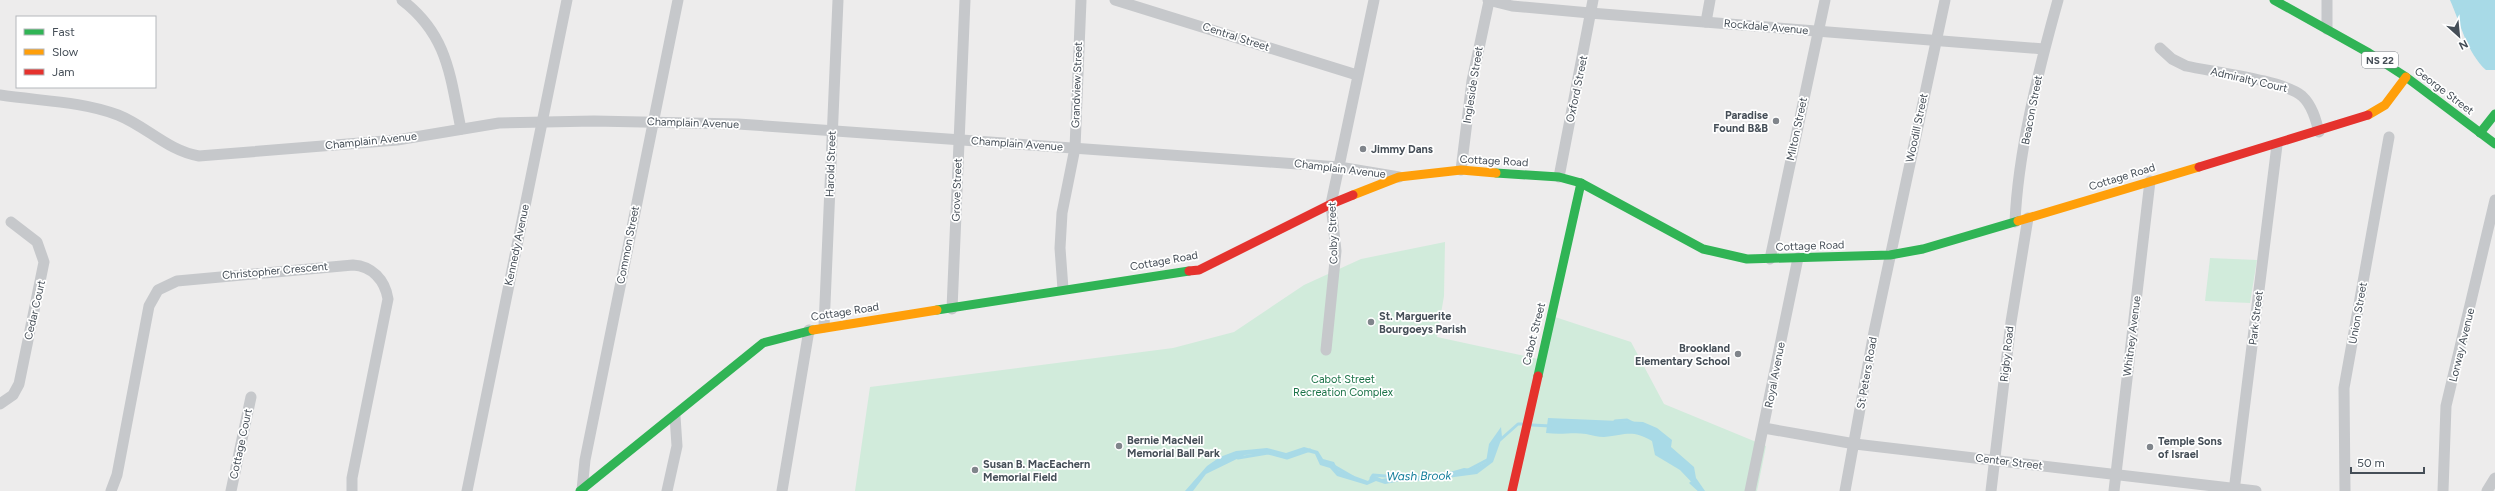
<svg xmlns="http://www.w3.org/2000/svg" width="2495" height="491" font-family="Figtree,sans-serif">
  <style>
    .green { fill: #d1ebdb }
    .water { fill: #a8dae7 }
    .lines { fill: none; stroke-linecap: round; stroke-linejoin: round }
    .stream { stroke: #a8dae7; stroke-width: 3 }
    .street { stroke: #c6c8cb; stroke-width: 11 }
    .fast { stroke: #30b455; stroke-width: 9 }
    .slow { stroke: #ff9f0a; stroke-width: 9 }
    .jam { stroke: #e5322d; stroke-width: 9 }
    .poi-dot { fill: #80858b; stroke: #fff; stroke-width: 1.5 }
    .labels { text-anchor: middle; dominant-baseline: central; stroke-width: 3.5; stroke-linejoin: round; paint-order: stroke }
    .shield { fill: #fff; stroke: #7d8389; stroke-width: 1 }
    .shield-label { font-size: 10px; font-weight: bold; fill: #454e57 }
    .street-label { font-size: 11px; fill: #454e57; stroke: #fff }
    .poi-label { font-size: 11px; font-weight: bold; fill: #454e57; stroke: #fff; text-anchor: start }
    .park-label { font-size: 11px; fill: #1b7348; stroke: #fff }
    .water-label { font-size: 12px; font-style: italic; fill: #147e9b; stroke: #fff }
  </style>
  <rect width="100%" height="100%" fill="#edecec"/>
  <g class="green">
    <path d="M1445,242L1444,296L1437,337L1543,360L1555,317L1631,342L1664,404L1766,446L1757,491H855L870,387L1173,348L1234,332L1304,285L1361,259Z"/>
    <path d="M2210,258L2257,260L2250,303L2205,301Z"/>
  </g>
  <g class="water">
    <path d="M2450,0H2495V70H2486C2467,53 2460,22 2450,0Z"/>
    <path d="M1548,418L1643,422L1657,428L1672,440L1671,447L1694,467L1696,478L1705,491H1700L1680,470L1655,455L1652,441C1631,429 1626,435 1604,437C1598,437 1592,435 1586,434C1573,432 1562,435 1546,433Z"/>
    <path d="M1501,427L1502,437L1493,462L1477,474L1424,481L1406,480L1385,484L1376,481L1367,485L1337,476L1330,468L1320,465L1315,454L1303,451L1287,458L1268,453L1245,455L1206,474L1193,491H1185L1207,466L1220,457L1236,451L1267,448L1286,453L1304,447L1318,451L1323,459L1334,462L1338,470L1368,481L1373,475L1382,479L1404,475L1420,476L1443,474L1464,468L1472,469L1486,462L1489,444Z"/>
  </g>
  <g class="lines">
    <g class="stream">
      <path d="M1615,421L1627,420L1633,423"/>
      <path d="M1532,425L1550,426"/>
      <path d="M1500,440L1518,424H1522"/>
      <path d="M1238,458L1268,453L1287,458L1310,450"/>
      <path d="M1334,466L1353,477"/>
      <path d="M1468,470L1487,460"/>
      <path d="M1371,478L1373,475L1398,477"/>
      <path d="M1691,483L1700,491"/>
    </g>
    <g class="street">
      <path d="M402,0C448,35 450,76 461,129"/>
      <path d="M1115,0L1357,75"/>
      <path d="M1488,0L1512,6L1590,13L2044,49"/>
      <path d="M1706,22L1710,0"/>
      <path d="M2327,29V0"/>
      <path d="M2160,48L2172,59L2186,66C2213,72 2283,80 2302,96C2312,105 2316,120 2319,132"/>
      <path d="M0,95C39,101 81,101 118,115C146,126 168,151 199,156L397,140L499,123L594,121L738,124L1339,167L1399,177"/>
      <path d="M1461,170L1472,81L1489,1"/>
      <path d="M1559,177L1593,0"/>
      <path d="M2015,222C2018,151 2039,68 2058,0"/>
      <path d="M1770,259L1825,0"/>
      <path d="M1063,289L1060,248L1062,213L1075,148L1081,0"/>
      <path d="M952,309L965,0"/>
      <path d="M824,327L838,0"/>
      <path d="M1326,350L1336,251L1331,204L1374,0"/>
      <path d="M0,404L13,395L19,384L44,262L37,242L11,222"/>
      <path d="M1764,428L1855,444L2256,491"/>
      <path d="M582,490L585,460L678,0"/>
      <path d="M111,491L117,475L149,306L158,290L177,281L353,265C372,266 385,280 388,299L352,478V491"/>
      <path d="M231,491L251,397"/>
      <path d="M467,491L567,0"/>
      <path d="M667,491L677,446L675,416"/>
      <path d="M782,491L809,330"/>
      <path d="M1750,491L1798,258"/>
      <path d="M1845,491L1874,332L1945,0"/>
      <path d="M1991,491L2011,322L2028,218"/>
      <path d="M2114,491L2150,181"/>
      <path d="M2234,491L2277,145"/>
      <path d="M2345,491L2344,388L2389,137"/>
      <path d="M2443,491L2446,406L2495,200"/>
      <path d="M2487,491L2495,478"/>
    </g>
    <g class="fast">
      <path d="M2274,0L2369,53L2406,77L2495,144"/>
      <path d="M2480,133L2495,114"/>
      <path d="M1496,173L1559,177L1581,183L1703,249L1747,259L1890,255L1923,249L2018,221"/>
      <path d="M937,310L1189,271"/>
      <path d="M1538,376L1581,183"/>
      <path d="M580,491L763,343L813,330"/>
    </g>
    <g class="slow">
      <path d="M2368,115L2385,105L2406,77"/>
      <path d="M1353,195L1399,177L1461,170L1496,173"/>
      <path d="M2018,221L2199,167"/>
      <path d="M813,330L937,310"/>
    </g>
    <g class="jam">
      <path d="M2199,167L2368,115"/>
      <path d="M1189,271L1199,270L1331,204L1353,195"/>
      <path d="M1512,491L1538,376"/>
    </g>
  </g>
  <g class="poi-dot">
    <circle cx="1776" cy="121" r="4"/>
    <circle cx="1363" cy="149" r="4"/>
    <circle cx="1371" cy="322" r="4"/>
    <circle cx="1738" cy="354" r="4"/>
    <circle cx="1119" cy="446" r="4"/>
    <circle cx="2150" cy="447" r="4"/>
    <circle cx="975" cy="470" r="4"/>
  </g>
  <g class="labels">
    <rect class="shield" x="2362" y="52" width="36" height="16" rx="3"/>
    <g class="shield-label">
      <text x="2380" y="60">NS 22</text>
    </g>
    <g class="street-label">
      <text transform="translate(1766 27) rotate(5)">Rockdale Avenue</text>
      <text transform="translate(1236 37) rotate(18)">Central Street</text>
      <text transform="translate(2249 80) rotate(13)">Admiralty Court</text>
      <text transform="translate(1077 85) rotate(-88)">Grandview Street</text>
      <text transform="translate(1473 85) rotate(-81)">Ingleside Street</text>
      <text transform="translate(1577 89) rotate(-78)">Oxford Street</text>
      <text transform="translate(2444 91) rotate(37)">George Street</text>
      <text transform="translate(2032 110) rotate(-79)">Beacon Street</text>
      <text transform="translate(693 123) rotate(2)">Champlain Avenue</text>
      <text transform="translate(1917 128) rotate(-78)">Woodill Street</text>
      <text transform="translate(1797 129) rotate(-78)">Milton Street</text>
      <text transform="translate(371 141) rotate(-6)">Champlain Avenue</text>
      <text transform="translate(1017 144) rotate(4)">Champlain Avenue</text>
      <text transform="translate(1494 161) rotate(3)">Cottage Road</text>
      <text transform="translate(831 164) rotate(-88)">Harold Street</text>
      <text transform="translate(1340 169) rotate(7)">Champlain Avenue</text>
      <text transform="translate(2122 177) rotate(-17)">Cottage Road</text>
      <text transform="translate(957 190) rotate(-88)">Grove Street</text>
      <text transform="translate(1333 233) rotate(-92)">Colby Street</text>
      <text transform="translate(517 245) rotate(-78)">Kennedy Avenue</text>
      <text transform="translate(628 245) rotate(-79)">Common Street</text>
      <text transform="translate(1810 246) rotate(-2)">Cottage Road</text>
      <text transform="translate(1164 261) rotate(-10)">Cottage Road</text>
      <text transform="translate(275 271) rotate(-5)">Christopher Crescent</text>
      <text transform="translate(35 310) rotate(-77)">Cedar Court</text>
      <text transform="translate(845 312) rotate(-9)">Cottage Road</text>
      <text transform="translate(2358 313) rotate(-80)">Union Street</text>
      <text transform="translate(2256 318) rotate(-83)">Park Street</text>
      <text transform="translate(1534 334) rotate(-76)">Cabot Street</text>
      <text transform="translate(2132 336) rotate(-83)">Whitney Avenue</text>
      <text transform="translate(2462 345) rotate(-76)">Lorway Avenue</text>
      <text transform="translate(2007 354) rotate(-84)">Rigby Road</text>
      <text transform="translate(1867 373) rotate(-80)">St Peters Road</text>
      <text transform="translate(1775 375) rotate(-79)">Royal Avenue</text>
      <text transform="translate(241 444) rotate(-78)">Cottage Court</text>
      <text transform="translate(2009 462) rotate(7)">Center Street</text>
    </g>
    <g class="poi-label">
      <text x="1768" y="115" text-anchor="end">Paradise<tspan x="1768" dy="13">Found B&amp;B</tspan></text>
      <text x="1371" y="149">Jimmy Dans</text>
      <text x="1379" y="316">St. Marguerite<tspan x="1379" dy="13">Bourgoeys Parish</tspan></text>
      <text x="1730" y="348" text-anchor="end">Brookland<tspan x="1730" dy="13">Elementary School</tspan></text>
      <text x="1127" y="440">Bernie MacNeil<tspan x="1127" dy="13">Memorial Ball Park</tspan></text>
      <text x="2158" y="441">Temple Sons<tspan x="2158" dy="13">of Israel</tspan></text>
      <text x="983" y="464">Susan B. MacEachern<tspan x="983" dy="13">Memorial Field</tspan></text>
    </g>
    <g class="park-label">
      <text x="1343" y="379">Cabot Street<tspan x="1343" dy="13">Recreation Complex</tspan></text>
    </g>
    <g class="water-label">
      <text transform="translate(1419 476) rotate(-1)">Wash Brook</text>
    </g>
  </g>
  <rect x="16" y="16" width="140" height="72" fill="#ffffff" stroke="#b5b8bc"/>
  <rect x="24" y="29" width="20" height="6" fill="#30b455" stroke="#b5b8bc"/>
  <text x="52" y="36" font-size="12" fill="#454e57">Fast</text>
  <rect x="24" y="49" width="20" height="6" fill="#ff9f0a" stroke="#b5b8bc"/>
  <text x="52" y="56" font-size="12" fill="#454e57">Slow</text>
  <rect x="24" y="69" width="20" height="6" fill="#e5322d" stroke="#b5b8bc"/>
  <text x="52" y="76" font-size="12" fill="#454e57">Jam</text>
  <g transform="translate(2459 36) rotate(153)" stroke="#ffffff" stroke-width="3" paint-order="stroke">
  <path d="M0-3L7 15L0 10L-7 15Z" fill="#454e57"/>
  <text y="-6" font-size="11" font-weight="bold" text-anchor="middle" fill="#454e57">N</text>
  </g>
  <path d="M2351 467v6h73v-6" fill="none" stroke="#454e57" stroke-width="2"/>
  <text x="2357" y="467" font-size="12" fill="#454e57" stroke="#ffffff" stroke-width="3" paint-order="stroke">50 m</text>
</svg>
